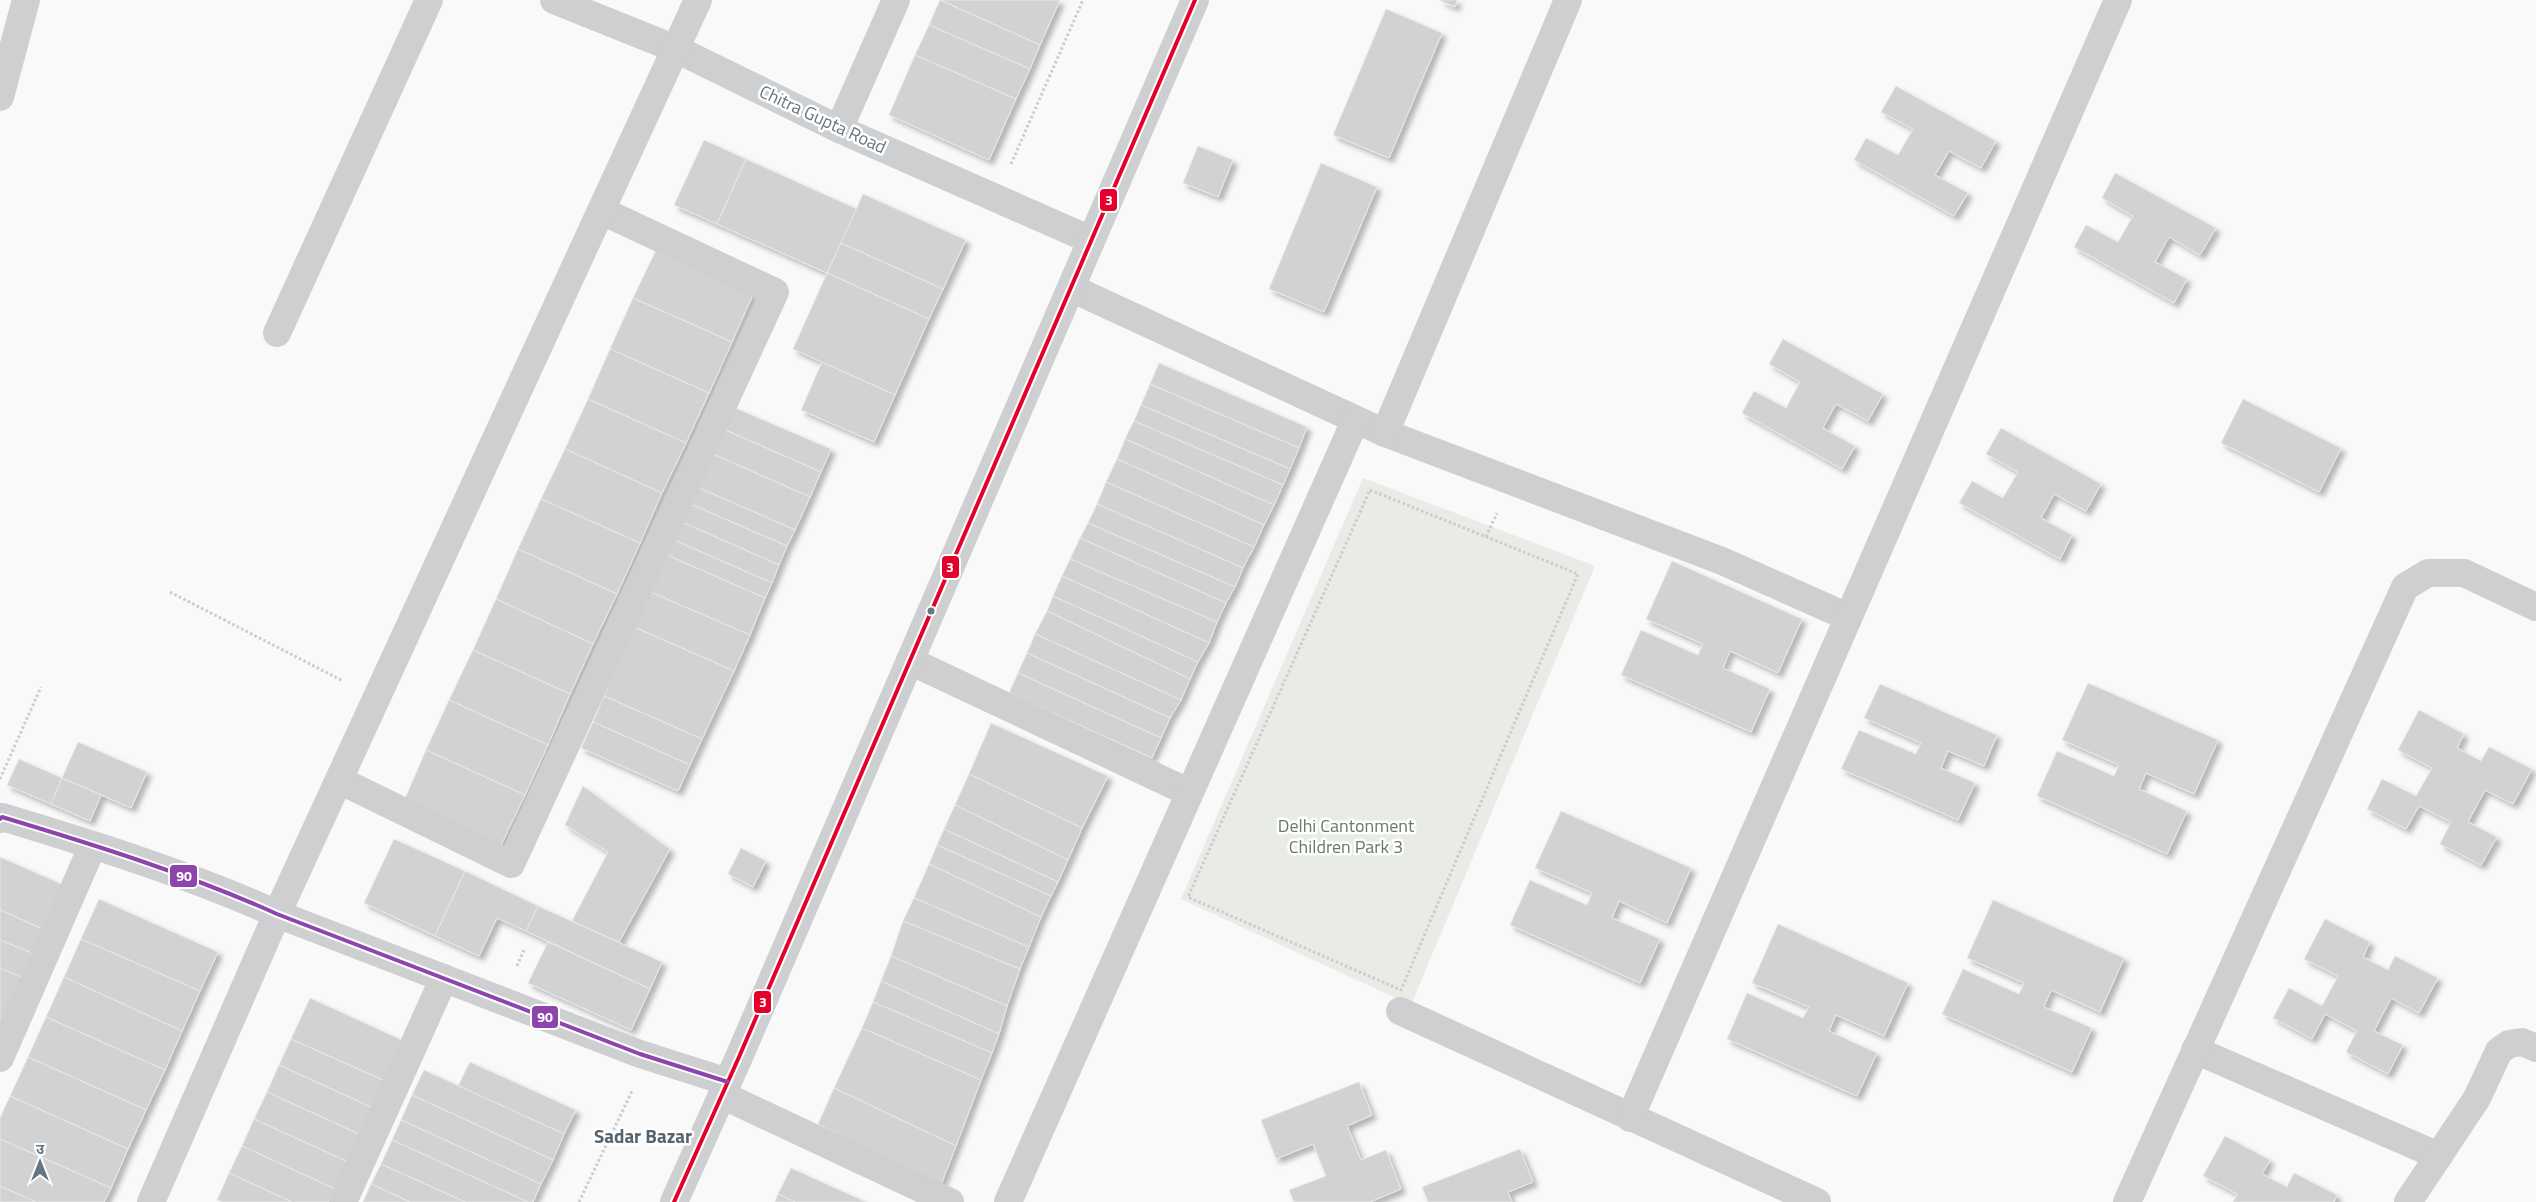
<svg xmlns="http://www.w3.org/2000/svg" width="2536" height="1202" font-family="'Titillium Web','Noto Sans Devanagari',sans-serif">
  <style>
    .green { fill: #e8ebe6 }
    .building { fill: #d0d2d3; stroke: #e8e8e8; filter: url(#shadow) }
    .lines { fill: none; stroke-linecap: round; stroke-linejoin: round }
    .path { stroke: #cbcccd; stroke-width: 3; stroke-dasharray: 2.5 2.5; stroke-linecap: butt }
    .minor { stroke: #cecfd0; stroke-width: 28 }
    .bus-1-casing { stroke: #fff; stroke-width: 8 }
    .bus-2-casing { stroke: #fff; stroke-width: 8 }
    .bus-1 { stroke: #e4002b; stroke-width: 4 }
    .bus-2 { stroke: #8e44ad; stroke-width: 4 }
    .bus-dot { fill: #657683; stroke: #fff; stroke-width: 2 }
    .labels { text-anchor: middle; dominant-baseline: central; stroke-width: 5; stroke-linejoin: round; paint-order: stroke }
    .street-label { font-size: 18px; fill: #657683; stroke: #fff }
    .park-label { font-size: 18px; fill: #687a64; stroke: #fff }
    .neighbourhood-label { font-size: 19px; font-weight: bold; fill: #57646e; stroke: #fff }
    .line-badge { stroke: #fff; stroke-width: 2 }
    .badge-label { font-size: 14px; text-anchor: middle; font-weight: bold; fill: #fff }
  </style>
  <defs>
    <filter id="shadow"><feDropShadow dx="4.5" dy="4.5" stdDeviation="2.5" flood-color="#0004"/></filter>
  </defs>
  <rect width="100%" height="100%" fill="#f9f9f9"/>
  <path class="green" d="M1363,478L1595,566L1411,1005L1181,899Z"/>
  <g class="building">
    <path d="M940,0H1060L1040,45Z"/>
    <path d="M940,0L1040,45L1030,69L929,25Z"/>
    <path d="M1439,0H1457L1455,7Z"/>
    <path d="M1386,9L1442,33L1389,158L1333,135Z"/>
    <path d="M929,25L1030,69L1016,99L915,55Z"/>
    <path d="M915,55L1016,99L989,160L889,115Z"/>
    <path d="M1896,86L1996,141L1981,168L1949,151L1935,175L1968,193L1954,216L1854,160L1866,138L1898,155L1913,129L1881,112Z"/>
    <path d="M704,140L746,159L717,224L674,205Z"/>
    <path d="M1198,146L1233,160L1218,197L1183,183Z"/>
    <path d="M746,159L857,209L827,273L717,224Z"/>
    <path d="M1321,163L1377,187L1324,312L1269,289Z"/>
    <path d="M2115,173L2216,228L2200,255L2169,237L2155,262L2187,279L2174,303L2074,247L2086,225L2118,242L2133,216L2102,198Z"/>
    <path d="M863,194L966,240L943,289L841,243Z"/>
    <path d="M841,243L943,289L929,319L827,273Z"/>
    <path d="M657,248L754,292L732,342L633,298Z"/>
    <path d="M827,273L929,319L895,395L793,349Z"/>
    <path d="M633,298L732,342L709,393L610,349Z"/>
    <path d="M1783,339L1883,394L1868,421L1836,404L1823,428L1855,446L1842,469L1742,413L1754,391L1786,408L1800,382L1769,364Z"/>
    <path d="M610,349L709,393L686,443L588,399Z"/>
    <path d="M822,362L895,395L874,442L801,410Z"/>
    <path d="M1159,363L1307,427L1299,448L1150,384Z"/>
    <path d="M1150,384L1299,448L1290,469L1141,405Z"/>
    <path d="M588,399L686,443L662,493L565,449Z"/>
    <path d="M2243,399L2341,448L2319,492L2221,443Z"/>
    <path d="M1141,405L1290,469L1283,485L1134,421Z"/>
    <path d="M733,407L831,449L821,472L723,429Z"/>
    <path d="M1134,421L1283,485L1274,505L1125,439Z"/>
    <path d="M2001,428L2101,484L2086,511L2054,494L2041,518L2072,535L2060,559L1959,503L1972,481L2003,498L2018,472L1986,454Z"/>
    <path d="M723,429L821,472L810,497L713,454Z"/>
    <path d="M1125,439L1274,505L1264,525L1117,459Z"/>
    <path d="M565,449L662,493L640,543L541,499Z"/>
    <path d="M713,454L810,497L795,530L697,487Z"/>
    <path d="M1117,459L1264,525L1254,547L1106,482Z"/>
    <path d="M1106,482L1254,547L1243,568L1097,504Z"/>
    <path d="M697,487L795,530L787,546L690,504Z"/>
    <path d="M541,499L640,543L617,594L518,549Z"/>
    <path d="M690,504L787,546L779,565L682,522Z"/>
    <path d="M1097,504L1243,568L1235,587L1088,523Z"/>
    <path d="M682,522L779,565L772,583L674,540Z"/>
    <path d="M1088,523L1235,587L1226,603L1080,538Z"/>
    <path d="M1080,538L1226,603L1217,622L1070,559Z"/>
    <path d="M674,540L772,583L765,598L667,555Z"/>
    <path d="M518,549L617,594L593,644L496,599Z"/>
    <path d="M667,555L765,598L750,635L650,592Z"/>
    <path d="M1070,559L1217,622L1209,643L1062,576Z"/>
    <path d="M1672,561L1802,619L1778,673L1730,651L1723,668L1770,689L1751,732L1621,675L1641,630L1698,655L1703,644L1646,619Z"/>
    <path d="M1062,576L1209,643L1198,662L1053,596Z"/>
    <path d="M650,592L750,635L734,671L634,627Z"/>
    <path d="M1053,596L1198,662L1190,679L1047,611Z"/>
    <path d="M496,599L593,644L570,694L473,650Z"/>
    <path d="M1047,611L1190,679L1181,700L1035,634Z"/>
    <path d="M634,627L734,671L702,739L604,696Z"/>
    <path d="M1035,634L1181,700L1170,718L1027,653Z"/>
    <path d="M473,650L570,694L548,745L449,700Z"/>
    <path d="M1027,653L1170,718L1161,738L1018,673Z"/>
    <path d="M1018,673L1161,738L1152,758L1009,693Z"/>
    <path d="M2088,683L2218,740L2194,794L2146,773L2139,789L2187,811L2167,854L2037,796L2057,751L2114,776L2119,765L2062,740Z"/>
    <path d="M1880,684L1997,735L1984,766L1948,751L1941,768L1975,783L1958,820L1841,769L1859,730L1916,754L1921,743L1864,718Z"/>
    <path d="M604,696L702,739L690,765L593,722Z"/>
    <path d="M449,700L548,745L525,795L426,750Z"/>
    <path d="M2419,710L2464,734L2457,748L2481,761L2489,747L2532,769L2513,804L2485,790L2468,822L2497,837L2481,865L2440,844L2451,822L2419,806L2406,829L2367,809L2382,779L2416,796L2432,768L2398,750Z"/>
    <path d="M593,722L690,765L678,791L581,748Z"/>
    <path d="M991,723L1108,776L1082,828L969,774Z"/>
    <path d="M78,742L147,772L131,808L62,778Z"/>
    <path d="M426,750L525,795L501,845L404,801Z"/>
    <path d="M19,759L62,778L51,804L7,785Z"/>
    <path d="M969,774L1082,828L1068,860L955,805Z"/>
    <path d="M62,778L101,795L90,821L51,804Z"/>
    <path d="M583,786L670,849L619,942L572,921L608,852L565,825Z"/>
    <path d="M955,805L1068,860L1058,882L944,829Z"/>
    <path d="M1561,811L1691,868L1667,923L1619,901L1612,918L1660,939L1640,983L1510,925L1530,880L1587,905L1592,893L1535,868Z"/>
    <path d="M944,829L1058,882L1051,896L937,845Z"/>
    <path d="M394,839L465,871L435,936L364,903Z"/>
    <path d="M937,845L1051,896L1041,917L929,864Z"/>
    <path d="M741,848L766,861L753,887L728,874Z"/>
    <path d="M0,857L64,885L45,930L0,910Z"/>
    <path d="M929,864L1041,917L1029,947L914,898Z"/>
    <path d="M465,871L538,906L526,931L497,918L479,956L435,936Z"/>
    <path d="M914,898L1029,947L1020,969L903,921Z"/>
    <path d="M99,899L218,952L200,991L81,939Z"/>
    <path d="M1993,900L2124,958L2100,1012L2051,990L2044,1007L2092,1028L2072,1072L1942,1014L1963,969L2019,994L2024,983L1967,958Z"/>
    <path d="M538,906L662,962L650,989L526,931Z"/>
    <path d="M0,910L45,930L34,954L0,940Z"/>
    <path d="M2325,919L2370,942L2363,957L2388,970L2395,956L2438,978L2419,1013L2391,998L2374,1031L2403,1045L2388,1074L2346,1052L2357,1031L2325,1014L2312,1039L2273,1018L2289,988L2322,1006L2338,976L2304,959Z"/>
    <path d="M903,921L1020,969L1007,1006L891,956Z"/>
    <path d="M1778,924L1908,983L1884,1036L1836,1015L1829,1031L1877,1053L1857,1096L1727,1039L1747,993L1803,1018L1809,1007L1752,983Z"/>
    <path d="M81,939L200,991L182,1031L64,977Z"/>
    <path d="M0,940L34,954L23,978L0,968Z"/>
    <path d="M548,942L650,989L631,1030L528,983Z"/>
    <path d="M891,956L1007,1006L999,1034L881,981Z"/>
    <path d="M0,968L23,978L0,1025Z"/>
    <path d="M64,977L182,1031L165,1070L46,1017Z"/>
    <path d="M881,981L999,1034L992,1053L873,1002Z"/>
    <path d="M310,998L404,1041L385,1081L291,1039Z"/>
    <path d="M873,1002L992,1053L981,1080L862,1028Z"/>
    <path d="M46,1017L165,1070L146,1110L28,1057Z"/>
    <path d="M862,1028L981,1080L956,1146L834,1088Z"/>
    <path d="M291,1039L385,1081L373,1108L279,1065Z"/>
    <path d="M28,1057L146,1110L128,1149L10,1096Z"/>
    <path d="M470,1062L576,1110L564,1134L458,1086Z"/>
    <path d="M279,1065L373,1108L361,1135L267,1092Z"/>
    <path d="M424,1070L564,1134L553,1160L412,1095Z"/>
    <path d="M1359,1082L1372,1115L1347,1126L1361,1160L1386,1150L1401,1189L1370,1202H1294L1289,1190L1326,1176L1313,1144L1276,1159L1261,1120Z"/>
    <path d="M834,1088L956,1146L940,1187L818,1124Z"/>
    <path d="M267,1092L361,1135L348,1162L254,1119Z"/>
    <path d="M412,1095L553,1160L541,1184L401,1120Z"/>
    <path d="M10,1096L128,1149L111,1188L0,1139V1118Z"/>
    <path d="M254,1119L348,1162L335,1189L242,1146Z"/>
    <path d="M401,1120L541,1184L533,1202H528L392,1140Z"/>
    <path d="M2225,1136L2270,1160L2262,1174L2287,1187L2294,1173L2337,1195L2334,1202H2233L2237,1194L2203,1176Z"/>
    <path d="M0,1139L111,1188L104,1202H36L0,1186Z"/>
    <path d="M392,1140L528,1202H465L381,1164Z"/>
    <path d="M242,1146L335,1189L329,1202H292L229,1173Z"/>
    <path d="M1520,1149L1533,1182L1508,1192L1512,1202H1428L1422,1187Z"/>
    <path d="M381,1164L465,1202H410L371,1184Z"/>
    <path d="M791,1168L866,1202H795L778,1194Z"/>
    <path d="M229,1173L292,1202H222L217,1200Z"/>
    <path d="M371,1184L410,1202H363Z"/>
    <path d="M0,1186L36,1202H0Z"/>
    <path d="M778,1194L795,1202H775Z"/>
  </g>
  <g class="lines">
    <g class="path">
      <path d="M1011,164L1083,0"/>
      <path d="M1370,490L1578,574L1401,990L1188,897Z"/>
      <path d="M1486,537L1497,513"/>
      <path d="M170,592L343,681"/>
      <path d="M0,779L41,687"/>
      <path d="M517,966L524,950"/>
      <path d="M579,1202L633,1089"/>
    </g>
    <g class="minor">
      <path d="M554,0L676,49L839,129L1091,240"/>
      <path d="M0,97L26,0"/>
      <path d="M839,129L896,0"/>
      <path d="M1071,288L1385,433L1722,561L1848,617"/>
      <path d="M277,333L429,0"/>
      <path d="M1385,433L1568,0"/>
      <path d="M910,661L1188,792"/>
      <path d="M339,780L511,864L775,292L602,211"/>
      <path d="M0,819L2,817C95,845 188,874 277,914L640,1054L728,1082"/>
      <path d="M1400,1011L1817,1202"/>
      <path d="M2195,1050L2439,1156"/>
      <path d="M0,1058L93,845"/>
      <path d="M722,1095L950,1202"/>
      <path d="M1630,1118L2118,0"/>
      <path d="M151,1202L277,914L698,0"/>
      <path d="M343,1202L444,978"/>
      <path d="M674,1202L739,1057L1195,0"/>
      <path d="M1008,1202L1355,421"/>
      <path d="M2127,1202L2405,587L2428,573H2464L2536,607"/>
      <path d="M2408,1202L2477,1098L2499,1051L2509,1044L2522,1042L2536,1048"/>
    </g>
    <defs>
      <path id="bus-1" d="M674,1202L739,1057L1195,0"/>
      <path id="bus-2" d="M0,819L2,817C95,845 188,874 277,914L640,1054L728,1082"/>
    </defs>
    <use href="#bus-1" class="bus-1-casing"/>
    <use href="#bus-2" class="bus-2-casing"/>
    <use href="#bus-1" class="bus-1"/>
    <use href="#bus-2" class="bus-2"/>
  </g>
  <circle class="bus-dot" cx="931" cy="611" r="4.5"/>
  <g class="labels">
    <g class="street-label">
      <text transform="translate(823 119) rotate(25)">Chitra Gupta Road</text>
    </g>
    <g class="park-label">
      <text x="1346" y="825">Delhi Cantonment<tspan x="1346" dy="21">Children Park 3</tspan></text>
    </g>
    <g class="neighbourhood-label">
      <text x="643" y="1135">Sadar Bazar</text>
    </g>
  </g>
  <g class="line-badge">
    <rect x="1099" y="188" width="19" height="24" rx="5" fill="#e4002b"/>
    <rect x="941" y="555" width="19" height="24" rx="5" fill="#e4002b"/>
    <rect x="169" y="864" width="29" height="24" rx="5" fill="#8e44ad"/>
    <rect x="753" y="990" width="19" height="24" rx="5" fill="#e4002b"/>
    <rect x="531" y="1005" width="28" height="24" rx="5" fill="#8e44ad"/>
  </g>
  <g class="badge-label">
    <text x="1109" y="205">3</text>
    <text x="950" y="572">3</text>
    <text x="184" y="881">90</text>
    <text x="763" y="1007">3</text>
    <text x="545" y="1022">90</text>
  </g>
  <g transform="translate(40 1162)" stroke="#ffffff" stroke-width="4" paint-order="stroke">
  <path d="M0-4L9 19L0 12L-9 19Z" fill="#657683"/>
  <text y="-8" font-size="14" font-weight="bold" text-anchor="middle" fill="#657683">उ</text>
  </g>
</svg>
